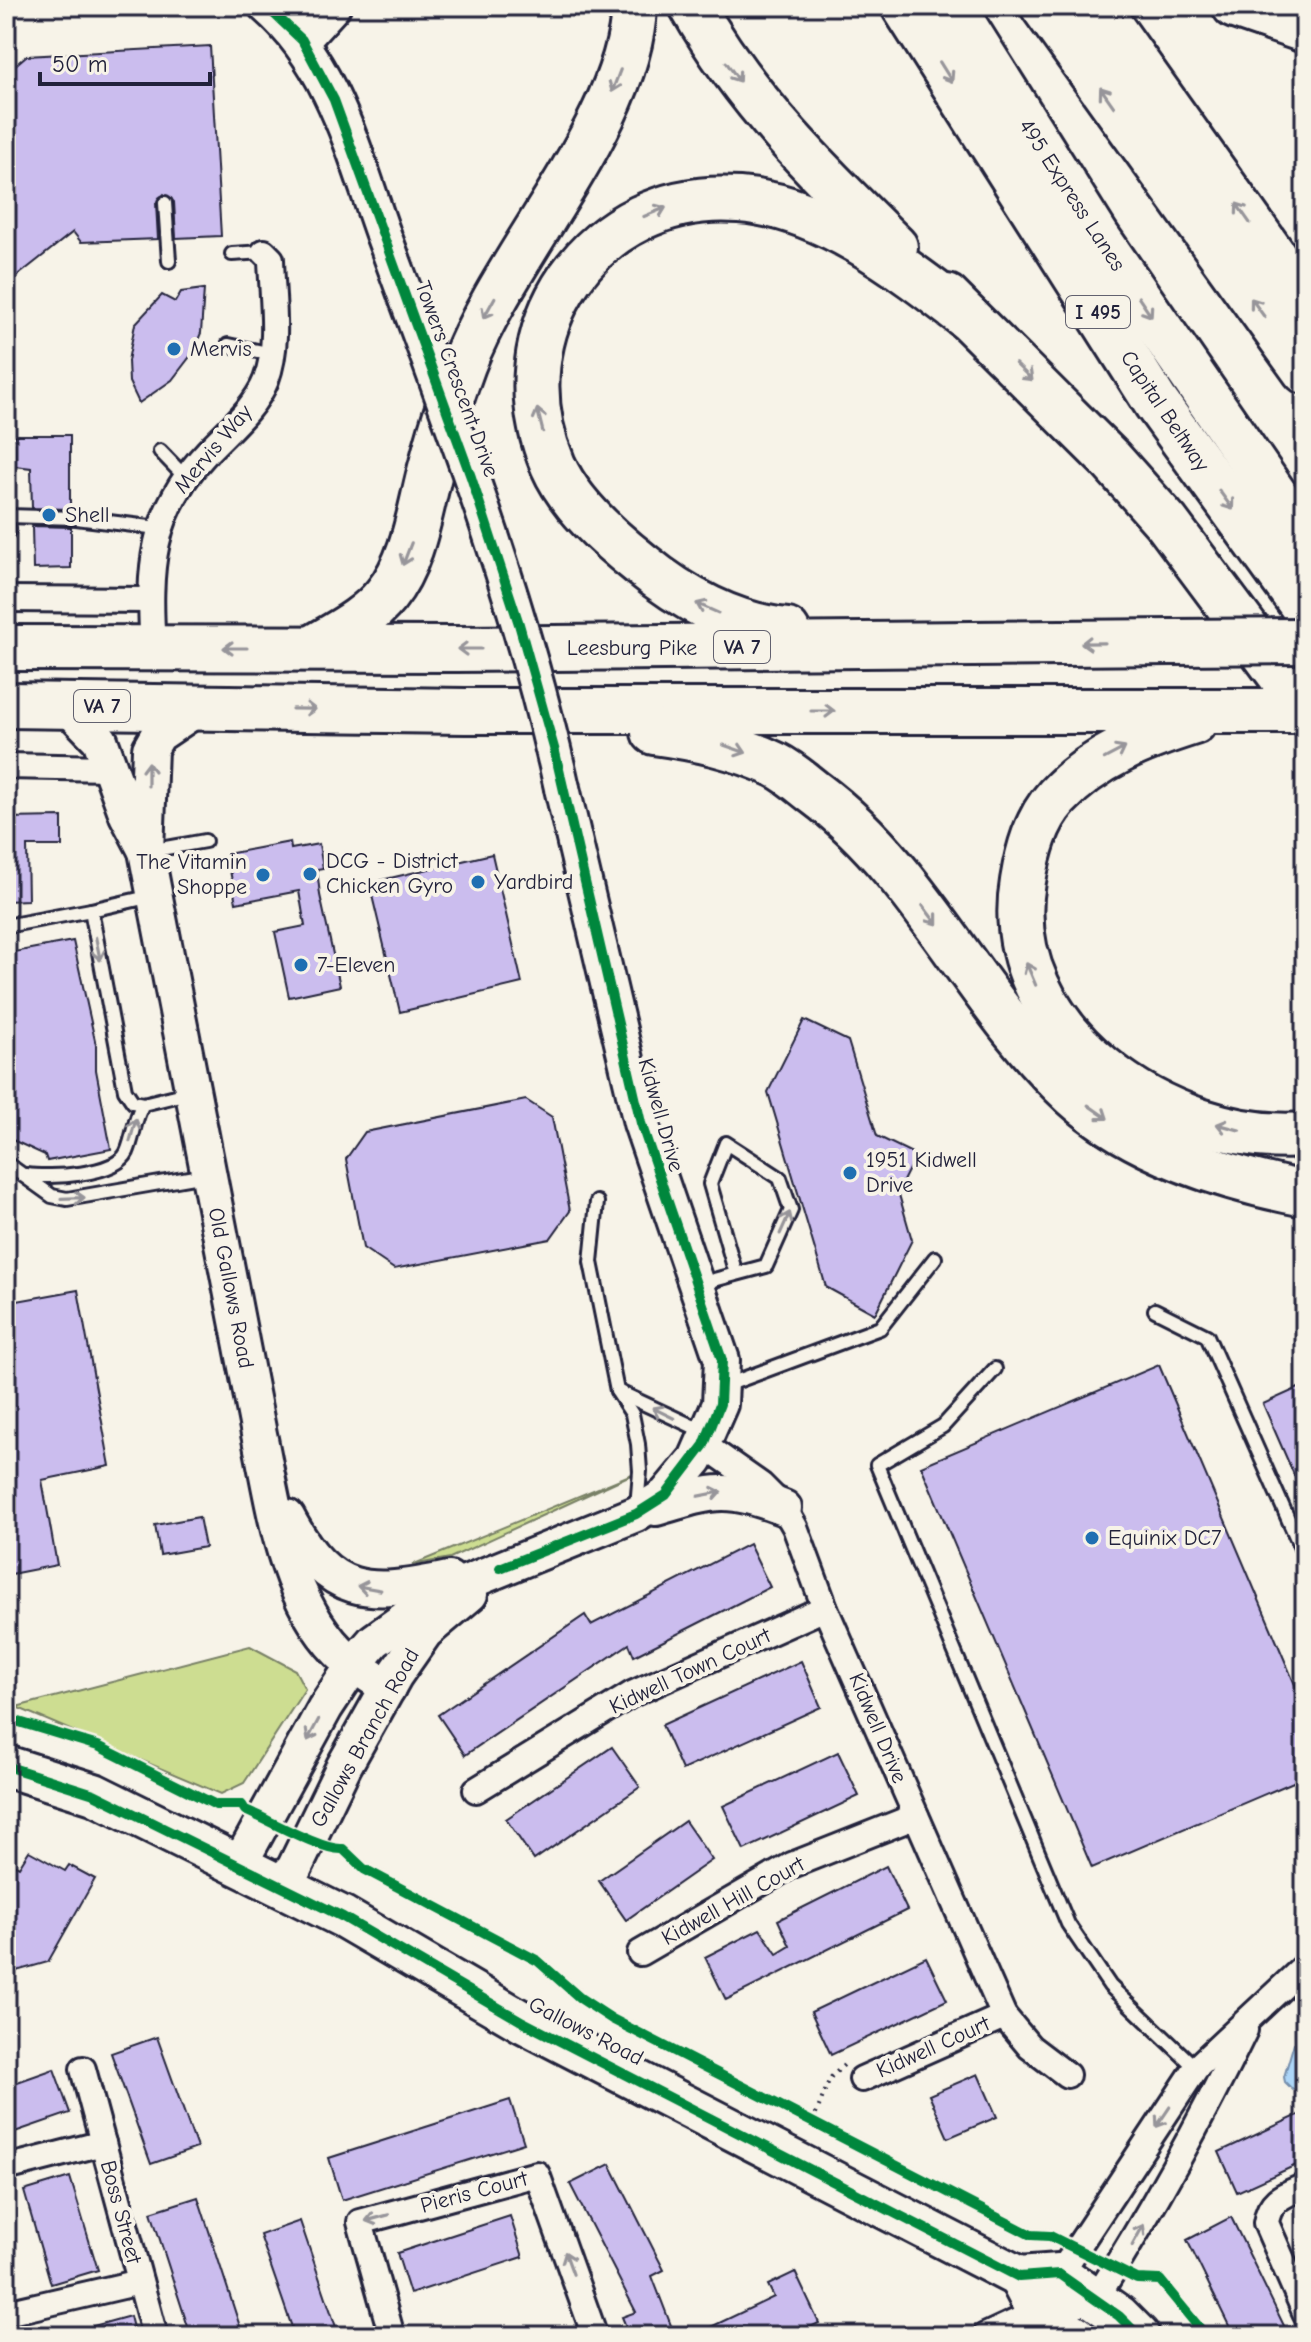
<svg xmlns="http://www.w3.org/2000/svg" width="1311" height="2342" font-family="'Comic Neue',sans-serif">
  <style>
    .green { fill: #cddd91; stroke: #788066; stroke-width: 2 }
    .water { fill: #add6f8; stroke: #758eac; stroke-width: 2 }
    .building { fill: #cbbdee; stroke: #22223b; stroke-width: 2 }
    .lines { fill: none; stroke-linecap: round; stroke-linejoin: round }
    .lane-casing { stroke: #22223b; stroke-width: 18 }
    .street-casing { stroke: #22223b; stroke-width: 30 }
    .secondary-casing { stroke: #22223b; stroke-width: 40 }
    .primary-casing { stroke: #22223b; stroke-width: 46 }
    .highway-casing { stroke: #22223b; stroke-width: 50 }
    .path { stroke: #22223b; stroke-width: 4; stroke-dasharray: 2 6; stroke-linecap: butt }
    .lane { stroke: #f7f3e8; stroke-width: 12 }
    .street { stroke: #f7f3e8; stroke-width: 24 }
    .secondary { stroke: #f7f3e8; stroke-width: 34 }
    .primary { stroke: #f7f3e8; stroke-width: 40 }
    .highway { stroke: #f7f3e8; stroke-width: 44 }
    .secondary-bridge-casing { stroke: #22223b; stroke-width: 40; stroke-linecap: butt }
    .highway-bridge-casing { stroke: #22223b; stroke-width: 50; stroke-linecap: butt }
    .secondary-bridge { stroke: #f7f3e8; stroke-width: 34 }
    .highway-bridge { stroke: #f7f3e8; stroke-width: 44 }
    .cycleway-casing { stroke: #f7f3e8; stroke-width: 15 }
    .cycleway { stroke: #00873e; stroke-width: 10 }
    .oneway { stroke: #97959a }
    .poi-dot { fill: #1f6fb2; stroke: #f7f3e8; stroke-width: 3 }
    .labels { text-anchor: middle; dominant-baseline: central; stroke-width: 8; stroke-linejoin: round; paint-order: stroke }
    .shield { fill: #f7f3e8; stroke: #62616f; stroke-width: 2 }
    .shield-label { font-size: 20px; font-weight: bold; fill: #22223b }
    .street-label { font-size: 22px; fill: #22223b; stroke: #f7f3e8 }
    .poi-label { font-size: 22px; fill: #22223b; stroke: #f7f3e8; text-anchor: start }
  </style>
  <rect width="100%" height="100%" fill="#f7f3e8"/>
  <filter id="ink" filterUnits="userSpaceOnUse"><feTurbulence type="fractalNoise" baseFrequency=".0125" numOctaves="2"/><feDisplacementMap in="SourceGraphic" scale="16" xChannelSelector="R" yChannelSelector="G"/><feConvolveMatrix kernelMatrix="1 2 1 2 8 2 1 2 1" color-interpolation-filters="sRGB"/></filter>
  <g filter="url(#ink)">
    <g class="green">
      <path d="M637,1472L450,1558L412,1565Z"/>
      <path d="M250,1646L295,1670L305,1689L244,1783L221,1794L16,1707Z"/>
    </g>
    <path class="water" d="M1302,2040L1305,2088L1293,2090L1285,2082L1284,2077L1294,2043Z"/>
    <g class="building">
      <path d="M210,46L221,236L176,238L174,202L164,194L156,203L158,239L81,242L73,232L6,285V73L26,56Z"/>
      <path d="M204,289L201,333L192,354L172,380L139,403L129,382L128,361L135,324L162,295L175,302L181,292Z"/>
      <path d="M14,435H70V509L32,508L31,468L15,466Z"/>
      <path d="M32,526L71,527V568L33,569Z"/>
      <path d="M62,817V846H27L28,900L6,901V818Z"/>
      <path d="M290,842L291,849L319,844L323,868L317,869L320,895L340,986L289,997L275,932L305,926L299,891L236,903L227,854Z"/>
      <path d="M492,854L522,983L400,1012L369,883Z"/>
      <path d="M73,941L96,1045V1070L111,1149L47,1161L45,1155L6,1137V963L11,962L9,953Z"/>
      <path d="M804,1020L848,1041L877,1136L916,1155L898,1191L912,1240L875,1314L826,1287L768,1092Z"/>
      <path d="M526,1100L552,1117L570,1211L550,1239L394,1269L363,1248L346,1159L365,1132Z"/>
      <path d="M78,1290L110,1466L42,1480L57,1565L6,1575V1303Z"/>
      <path d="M1159,1365L1305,1708V1777L1092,1868L921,1466Z"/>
      <path d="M1305,1385V1500L1263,1404Z"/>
      <path d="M199,1517L205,1547L160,1555L155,1525Z"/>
      <path d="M749,1544L770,1587L634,1656L629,1644L465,1755L438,1715L585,1615L591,1625Z"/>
      <path d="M801,1661L821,1707L682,1770L662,1725Z"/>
      <path d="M612,1747L640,1787L534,1860L506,1819Z"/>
      <path d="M838,1752L859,1796L744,1850L723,1806Z"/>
      <path d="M685,1821L712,1860L626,1920L599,1881Z"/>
      <path d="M29,1851L65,1871L69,1865L95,1879L48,1962L6,1974V1860L19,1867Z"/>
      <path d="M886,1866L907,1910L726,2000L705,1957L760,1929L777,1954L790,1946L778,1920Z"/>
      <path d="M926,1957L947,2000L831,2055L811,2012Z"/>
      <path d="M157,2037L197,2148L151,2164L111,2053Z"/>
      <path d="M54,2069L70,2113L6,2135V2086Z"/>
      <path d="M978,2074L997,2117L948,2138L929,2095Z"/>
      <path d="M510,2100L524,2143L342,2200L329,2158Z"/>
      <path d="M1305,2112V2161L1237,2192L1219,2152Z"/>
      <path d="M610,2164L664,2270L652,2276L675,2336H630L622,2317L636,2312L570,2184Z"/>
      <path d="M70,2177L98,2270L51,2284L24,2191Z"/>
      <path d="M198,2197L243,2336H191L151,2212Z"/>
      <path d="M510,2216L523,2257L410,2294L397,2253Z"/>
      <path d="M1231,2217L1289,2336H1234L1187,2240Z"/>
      <path d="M300,2221L339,2336H295L260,2235Z"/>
      <path d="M795,2272L819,2323L791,2336H692L774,2297L768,2285Z"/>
      <path d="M130,2316L135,2336H80L79,2330Z"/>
    </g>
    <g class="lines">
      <defs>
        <g id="lane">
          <path d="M165,203L169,261"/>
          <path d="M232,254L264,252"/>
          <path d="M228,345L272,354"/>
          <path d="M160,451L186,478"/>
          <path d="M8,516L76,518L158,528"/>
          <path d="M6,534L9,529"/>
          <path d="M149,851L205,841"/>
          <path d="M6,926L91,910"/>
          <path d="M143,1104L133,1102L125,1090L91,910L152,896"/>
          <path d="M6,1163L52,1196L67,1199L206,1175"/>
          <path d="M26,1175C49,1178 116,1176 127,1152C134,1136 134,1118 143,1104L192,1092"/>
          <path d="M597,1202L591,1262L617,1391L632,1414L638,1444L640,1471L637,1507"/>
          <path d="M699,1284C721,1278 744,1272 766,1266L791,1210L780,1178L726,1143L710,1184L736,1274"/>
          <path d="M1155,1310L1207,1336L1305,1557"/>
          <path d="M995,1369L943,1426L877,1465L1068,1924L1110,1986L1196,2068"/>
          <path d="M724,1386L880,1328L935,1258"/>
          <path d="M617,1391L705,1432"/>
        </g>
        <g id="street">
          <path d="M6,599L150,600"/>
          <path d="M153,649C148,569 150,512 208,451C228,430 255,408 266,380C280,343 272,299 271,259L264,252"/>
          <path d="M6,766L109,768"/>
          <path d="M704,1445L761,1485L784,1508L795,1527L825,1608L1004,2016L1030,2047L1067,2075"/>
          <path d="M476,1790L632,1694L825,1608"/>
          <path d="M640,1953L792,1865L916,1816"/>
          <path d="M83,2069L155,2336"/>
          <path d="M862,2079L1004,2016"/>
          <path d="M6,2168L103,2143"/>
          <path d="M1305,2186C1284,2195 1269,2199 1266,2223L1305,2312"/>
          <path d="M1052,2286L1196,2068L1305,1966"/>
          <path d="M6,2313L140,2282"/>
          <path d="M392,2336L360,2222L537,2174L595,2336"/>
          <path d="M985,2336L1037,2312L1095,2300C1151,2212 1200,2123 1245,2030"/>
        </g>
        <g id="secondary">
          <path d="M266,6C333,64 354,153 383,234"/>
          <path d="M302,40L333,6"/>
          <path d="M66,705L100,740L127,815L145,849"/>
          <path d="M198,708L158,735L150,749L146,851L259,1434C274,1506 284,1595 338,1651C352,1666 372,1676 388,1688"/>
          <path d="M656,1508C713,1491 726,1485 784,1508"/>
          <path d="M287,1517C330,1598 367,1596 449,1579"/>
          <path d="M239,1865L325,1708L354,1664L374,1641L441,1593L636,1514L666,1495L696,1459L720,1404L722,1360L641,1123L562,788"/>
          <path d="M278,1885L294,1869L344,1766L395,1675L425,1632L470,1594"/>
        </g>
        <g id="primary">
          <path d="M6,1766L94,1794L343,1917L523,2022L1019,2277L1059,2274L1119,2316L1139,2336"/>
          <path d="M1019,2277L1037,2312L1076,2336"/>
        </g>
        <g id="highway">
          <path d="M692,6C745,100 818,172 895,247"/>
          <path d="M904,6L1156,403L1305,609"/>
          <path d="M952,6L1097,237L1305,539"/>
          <path d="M1043,6L1305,371"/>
          <path d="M1096,6L1305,300"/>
          <path d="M1235,6L1305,30"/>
          <path d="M947,297L1110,459L1167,523L1305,708"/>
          <path d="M787,631C733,626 682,598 641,564C608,538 570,504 553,465C496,331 593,189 739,200C824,206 903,268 968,318"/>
          <path d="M6,648L456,649L1171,642"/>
          <path d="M313,648C338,633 367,619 386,595C415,559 420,507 432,464C440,431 451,398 463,365C505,254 631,121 634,6"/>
          <path d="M6,705L465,711H1305"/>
          <path d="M1194,722C1143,738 1094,757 1057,797C1036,820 1028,851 1023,881C997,1031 1169,1146 1305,1135"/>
          <path d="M654,732C697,738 736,746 776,765C790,772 803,784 815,793C923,873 976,1005 1074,1095C1134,1150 1227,1179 1305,1194"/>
        </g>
      </defs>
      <use href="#lane" class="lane-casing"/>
      <use href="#street" class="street-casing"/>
      <use href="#secondary" class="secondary-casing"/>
      <use href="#primary" class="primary-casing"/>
      <use href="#highway" class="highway-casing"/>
      <path class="path" d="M813,2122L830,2078L846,2063"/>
      <use href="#lane" class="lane"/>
      <use href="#street" class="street"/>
      <use href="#secondary" class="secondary"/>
      <use href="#primary" class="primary"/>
      <use href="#highway" class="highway"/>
      <defs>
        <path id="secondary-bridge" d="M383,234C450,416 520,598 562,788"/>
        <path id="highway-bridge" d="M1171,642L1305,641"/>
      </defs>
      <use href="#secondary-bridge" class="secondary-bridge-casing"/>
      <use href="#highway-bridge" class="highway-bridge-casing"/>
      <use href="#secondary-bridge" class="secondary-bridge"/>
      <use href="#highway-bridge" class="highway-bridge"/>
      <defs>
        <g id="cycleway">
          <path d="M266,6L302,40L334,100L471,477L519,624L554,748L641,1123L722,1360L720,1404L704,1445L666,1495L636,1514L500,1568"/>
          <path d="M6,1718L98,1746L216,1805H242L245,1810C267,1819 323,1851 343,1849L364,1869L538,1961L580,1998L612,2019L1031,2235L1050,2236L1137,2279L1160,2280L1206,2336"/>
          <path d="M6,1766L94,1794L343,1917L523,2022L1019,2277L1059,2274L1119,2316L1139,2336"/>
        </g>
      </defs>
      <use href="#cycleway" class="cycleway-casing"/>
      <use href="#cycleway" class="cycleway"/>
    </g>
    <defs><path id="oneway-shaft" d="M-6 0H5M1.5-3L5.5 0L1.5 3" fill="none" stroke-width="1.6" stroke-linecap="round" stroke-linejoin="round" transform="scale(2)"/></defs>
    <g class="oneway">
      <use href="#oneway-shaft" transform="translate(733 72) rotate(55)"/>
      <use href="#oneway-shaft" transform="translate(946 72) rotate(58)"/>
      <use href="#oneway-shaft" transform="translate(616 81) rotate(111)"/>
      <use href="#oneway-shaft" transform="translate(1107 97) rotate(-125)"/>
      <use href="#oneway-shaft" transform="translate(655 212) rotate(-22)"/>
      <use href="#oneway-shaft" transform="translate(1243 213) rotate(-125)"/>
      <use href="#oneway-shaft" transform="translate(1145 307) rotate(56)"/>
      <use href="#oneway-shaft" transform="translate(489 308) rotate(119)"/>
      <use href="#oneway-shaft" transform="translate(1258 308) rotate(-126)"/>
      <use href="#oneway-shaft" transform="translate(1024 372) rotate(44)"/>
      <use href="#oneway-shaft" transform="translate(540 420) rotate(-104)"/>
      <use href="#oneway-shaft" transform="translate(1226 500) rotate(54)"/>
      <use href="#oneway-shaft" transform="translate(407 554) rotate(111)"/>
      <use href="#oneway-shaft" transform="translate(707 608) rotate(-156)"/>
      <use href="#oneway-shaft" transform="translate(1093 643) rotate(179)"/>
      <use href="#oneway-shaft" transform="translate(235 648) rotate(180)"/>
      <use href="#oneway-shaft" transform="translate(469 649) rotate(180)"/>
      <use href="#oneway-shaft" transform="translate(304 709) rotate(1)"/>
      <use href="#oneway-shaft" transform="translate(823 711)"/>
      <use href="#oneway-shaft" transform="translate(735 749) rotate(19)"/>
      <use href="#oneway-shaft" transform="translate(1115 753) rotate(-28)"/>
      <use href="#oneway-shaft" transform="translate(148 774) rotate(-90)"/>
      <use href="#oneway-shaft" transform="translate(930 915) rotate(53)"/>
      <use href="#oneway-shaft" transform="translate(98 949) rotate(79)"/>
      <use href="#oneway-shaft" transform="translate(1031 974) rotate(-113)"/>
      <use href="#oneway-shaft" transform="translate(1098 1112) rotate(35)"/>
      <use href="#oneway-shaft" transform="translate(1228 1127) rotate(-165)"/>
      <use href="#oneway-shaft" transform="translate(133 1130) rotate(-75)"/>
      <use href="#oneway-shaft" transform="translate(73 1198) rotate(-2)"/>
      <use href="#oneway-shaft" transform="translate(785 1223) rotate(-66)"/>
      <use href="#oneway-shaft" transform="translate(663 1413) rotate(-154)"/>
      <use href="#oneway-shaft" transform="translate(710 1494) rotate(-11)"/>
      <use href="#oneway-shaft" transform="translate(369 1588) rotate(-170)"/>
      <use href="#oneway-shaft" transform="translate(313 1730) rotate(118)"/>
      <use href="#oneway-shaft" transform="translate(1163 2117) rotate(124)"/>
      <use href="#oneway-shaft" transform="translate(377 2218) rotate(165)"/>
      <use href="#oneway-shaft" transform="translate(1138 2235) rotate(-61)"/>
      <use href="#oneway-shaft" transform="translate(569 2263) rotate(-110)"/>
    </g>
  </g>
  <g class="poi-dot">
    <circle cx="174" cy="349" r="8"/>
    <circle cx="49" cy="515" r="8"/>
    <circle cx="310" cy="874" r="8"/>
    <circle cx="263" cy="875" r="8"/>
    <circle cx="478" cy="882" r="8"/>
    <circle cx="301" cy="965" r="8"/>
    <circle cx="850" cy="1173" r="8"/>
    <circle cx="1092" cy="1538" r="8"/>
  </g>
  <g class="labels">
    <g class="shield">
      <rect x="1066" y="296" width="64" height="32" rx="6"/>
      <rect x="714" y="631" width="56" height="32" rx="6"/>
      <rect x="74" y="690" width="56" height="32" rx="6"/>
    </g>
    <g class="shield-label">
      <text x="1098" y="312">I 495</text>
      <text x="742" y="647">VA 7</text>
      <text x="102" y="706">VA 7</text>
    </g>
    <g class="street-label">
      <text transform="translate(1072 195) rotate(57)">495 Express Lanes</text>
      <text transform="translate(457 379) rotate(70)">Towers Crescent Drive</text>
      <text transform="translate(1165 411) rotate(56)">Capital Beltway</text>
      <text transform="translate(213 449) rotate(-50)">Mervis Way</text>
      <text x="632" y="648">Leesburg Pike</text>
      <text transform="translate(661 1115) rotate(74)">Kidwell Drive</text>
      <text transform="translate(231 1288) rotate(79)">Old Gallows Road</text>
      <text transform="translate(690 1671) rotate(-25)">Kidwell Town Court</text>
      <text transform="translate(878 1728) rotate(67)">Kidwell Drive</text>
      <text transform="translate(365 1738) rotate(-61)">Gallows Branch Road</text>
      <text transform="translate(733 1901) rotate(-29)">Kidwell Hill Court</text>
      <text transform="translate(586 2031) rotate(27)">Gallows Road</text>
      <text transform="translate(933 2047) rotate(-24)">Kidwell Court</text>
      <text transform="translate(474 2192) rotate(-15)">Pieris Court</text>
      <text transform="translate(121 2212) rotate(75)">Boss Street</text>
    </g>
    <g class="poi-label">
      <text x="190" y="349">Mervis</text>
      <text x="65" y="515">Shell</text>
      <text x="326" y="861">DCG - District<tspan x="326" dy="25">Chicken Gyro</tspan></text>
      <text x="247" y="862" text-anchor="end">The Vitamin<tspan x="247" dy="25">Shoppe</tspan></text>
      <text x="494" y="882">Yardbird</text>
      <text x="317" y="965">7-Eleven</text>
      <text x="866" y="1160">1951 Kidwell<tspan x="866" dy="25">Drive</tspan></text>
      <text x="1108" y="1538">Equinix DC7</text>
    </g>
  </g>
  <rect width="1311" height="2342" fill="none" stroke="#f7f3e8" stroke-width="32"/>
  <rect x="16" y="16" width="1279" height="2310" fill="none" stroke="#22223b" stroke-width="3" filter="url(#ink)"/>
  <path d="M40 72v12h170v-12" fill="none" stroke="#22223b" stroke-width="4"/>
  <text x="52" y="72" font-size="24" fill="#22223b" stroke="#f7f3e8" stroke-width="6" paint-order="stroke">50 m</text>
</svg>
